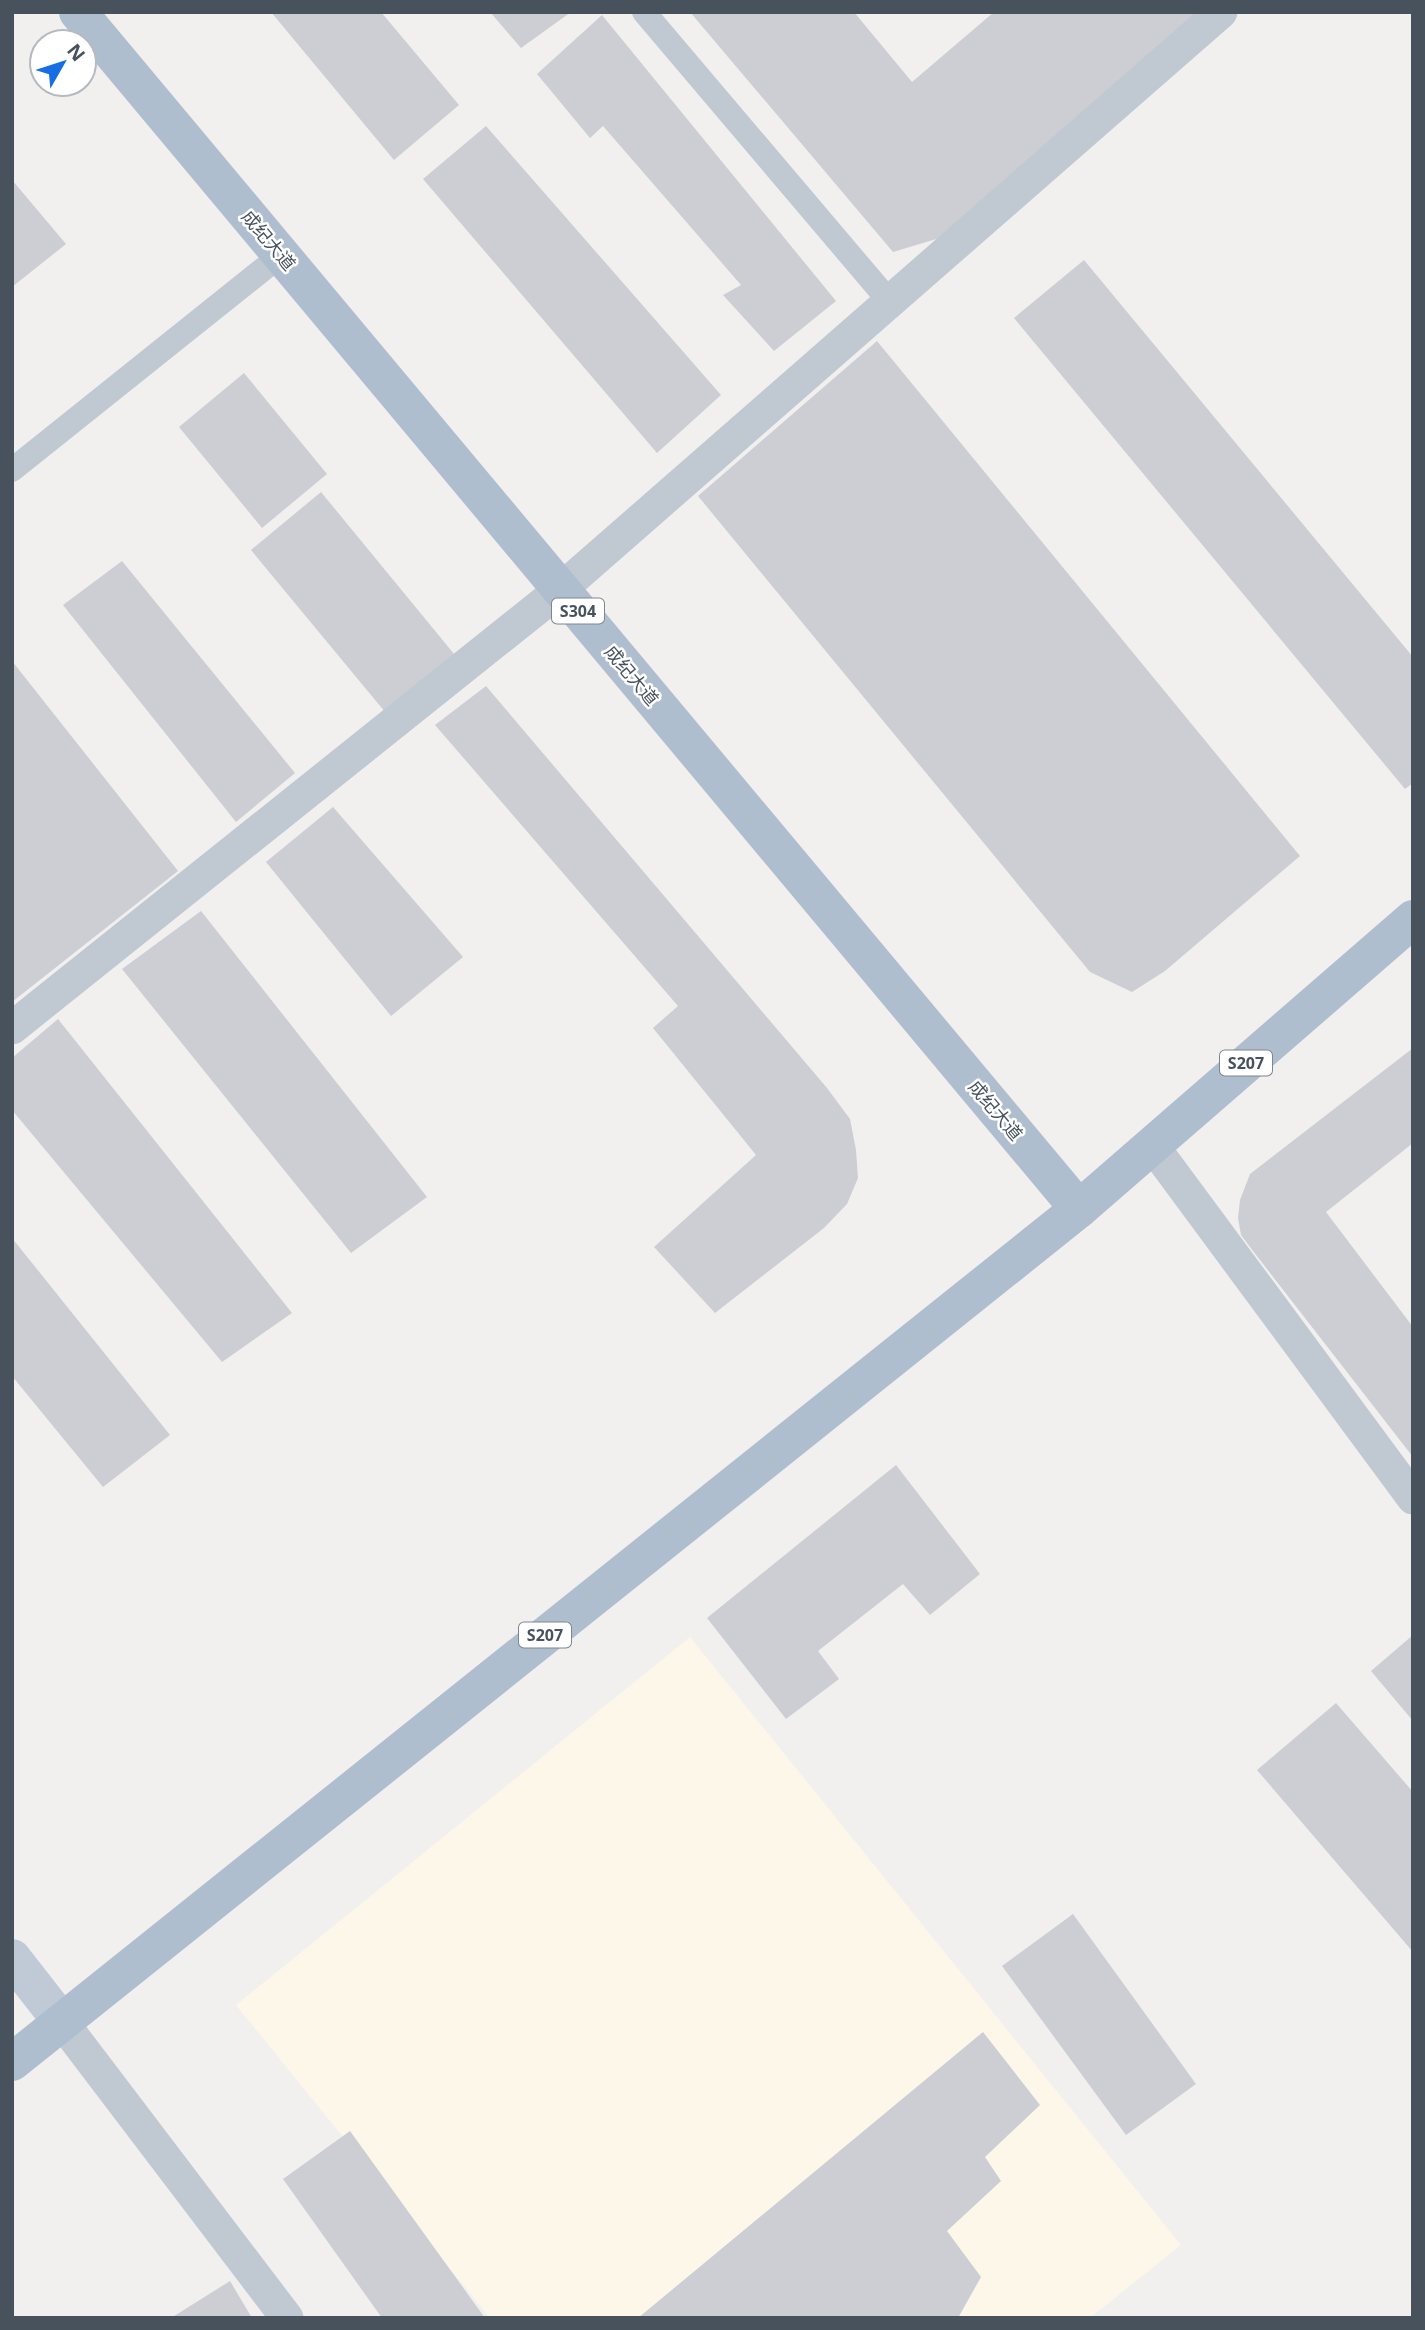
<svg xmlns="http://www.w3.org/2000/svg" width="1425" height="2330" font-family="'Open Sans','Noto Sans SC',sans-serif">
  <style>
    .commercial { fill: #fcf7e9 }
    .building { fill: #ccced4 }
    .lines { fill: none; stroke-linecap: round; stroke-linejoin: round }
    .pedestrian { stroke: #c0c9d1; stroke-width: 24 }
    .minor { stroke: #c0c9d1; stroke-width: 33 }
    .secondary { stroke: #c0cad6; stroke-width: 38 }
    .primary { stroke: #afbece; stroke-width: 38 }
    .labels { text-anchor: middle; dominant-baseline: central; stroke-width: 5; stroke-linejoin: round; paint-order: stroke }
    .shield { fill: #fff; stroke: #7e868e; stroke-width: 2 }
    .shield-label { font-size: 16px; font-weight: bold; fill: #47525d }
    .street-label { font-size: 18px; fill: #47525d; stroke: #fff }
  </style>
  <rect width="100%" height="100%" fill="#f2efef"/>
  <path class="commercial" d="M690,1637L1181,2245L1090,2318H490L236,2005Z"/>
  <g class="building">
    <path d="M271,12H381L459,105L394,160Z"/>
    <path d="M490,12H571L521,48Z"/>
    <path d="M690,12H854L912,82L994,12H1210L943,237L893,252Z"/>
    <path d="M602,15L836,301L774,351L723,295L741,285L603,126L590,138L537,74Z"/>
    <path d="M486,126L721,395L657,453L423,179Z"/>
    <path d="M12,180L66,244L12,287Z"/>
    <path d="M1084,260L1413,657V783L1405,789L1014,318Z"/>
    <path d="M877,341L1300,856L1165,971L1132,992L1090,972L698,496Z"/>
    <path d="M244,373L327,474L262,528L179,427Z"/>
    <path d="M321,492L459,660L390,718L251,550Z"/>
    <path d="M122,561L295,773L236,822L63,605Z"/>
    <path d="M12,661L178,871L12,1002Z"/>
    <path d="M486,686L827,1088L850,1119L856,1150L858,1178L847,1204L824,1228L715,1313L654,1247L756,1155L653,1028L678,1006L435,725Z"/>
    <path d="M333,807L463,957L391,1016L266,862Z"/>
    <path d="M201,911L427,1197L351,1253L122,969Z"/>
    <path d="M58,1019L292,1313L222,1362L12,1110V1058Z"/>
    <path d="M1413,1048V1143L1326,1212L1413,1327V1457L1253,1251L1241,1235L1238,1218L1240,1200L1250,1174Z"/>
    <path d="M12,1238L170,1435L103,1487L12,1376Z"/>
    <path d="M896,1465L980,1574L930,1615L903,1584L818,1651L839,1679L786,1719L707,1618Z"/>
    <path d="M1413,1635V1721L1371,1671Z"/>
    <path d="M1336,1703L1413,1792V1952L1257,1770Z"/>
    <path d="M1073,1914L1196,2084L1126,2135L1002,1966Z"/>
    <path d="M983,2032L1040,2105L985,2157L1001,2181L947,2231L981,2277L958,2318H638Z"/>
    <path d="M350,2131L485,2318H382L283,2179Z"/>
    <path d="M230,2281L252,2318H171Z"/>
  </g>
  <g class="lines">
    <g class="pedestrian">
      <path d="M644,12L890,302"/>
      <path d="M12,470L281,255"/>
    </g>
    <g class="minor">
      <path d="M12,1028L560,590L1221,12"/>
      <path d="M1152,1145L1413,1498"/>
      <path d="M62,2022L287,2318"/>
    </g>
    <path class="secondary" d="M12,1958L62,2022"/>
    <g class="primary">
      <path d="M78,12L1079,1209"/>
      <path d="M12,2062L1079,1209L1413,919"/>
    </g>
  </g>
  <g class="labels">
    <g class="shield">
      <rect x="552" y="598.5" width="52" height="25" rx="5"/>
      <rect x="1220" y="1050.5" width="52" height="25" rx="5"/>
      <rect x="519" y="1622.5" width="52" height="25" rx="5"/>
    </g>
    <g class="shield-label">
      <text x="578" y="611">S304</text>
      <text x="1246" y="1063">S207</text>
      <text x="545" y="1635">S207</text>
    </g>
    <g class="street-label">
      <text transform="translate(269 240) rotate(50)">成纪大道</text>
      <text transform="translate(632 675) rotate(50)">成纪大道</text>
      <text transform="translate(996 1110) rotate(50)">成纪大道</text>
    </g>
  </g>
  <rect width="1425" height="2330" fill="none" stroke="#47525d" stroke-width="28"/>
  <g transform="translate(63 63) rotate(51)"><circle r="33" fill="#ffffff" stroke="#b5babe" stroke-width="2"/>
  <path d="M0-5L12 26L0 18L-12 26Z" fill="#176de4"/>
  <text y="-10" font-size="19" font-weight="bold" text-anchor="middle" fill="#47525d">N</text>
  </g>
</svg>
